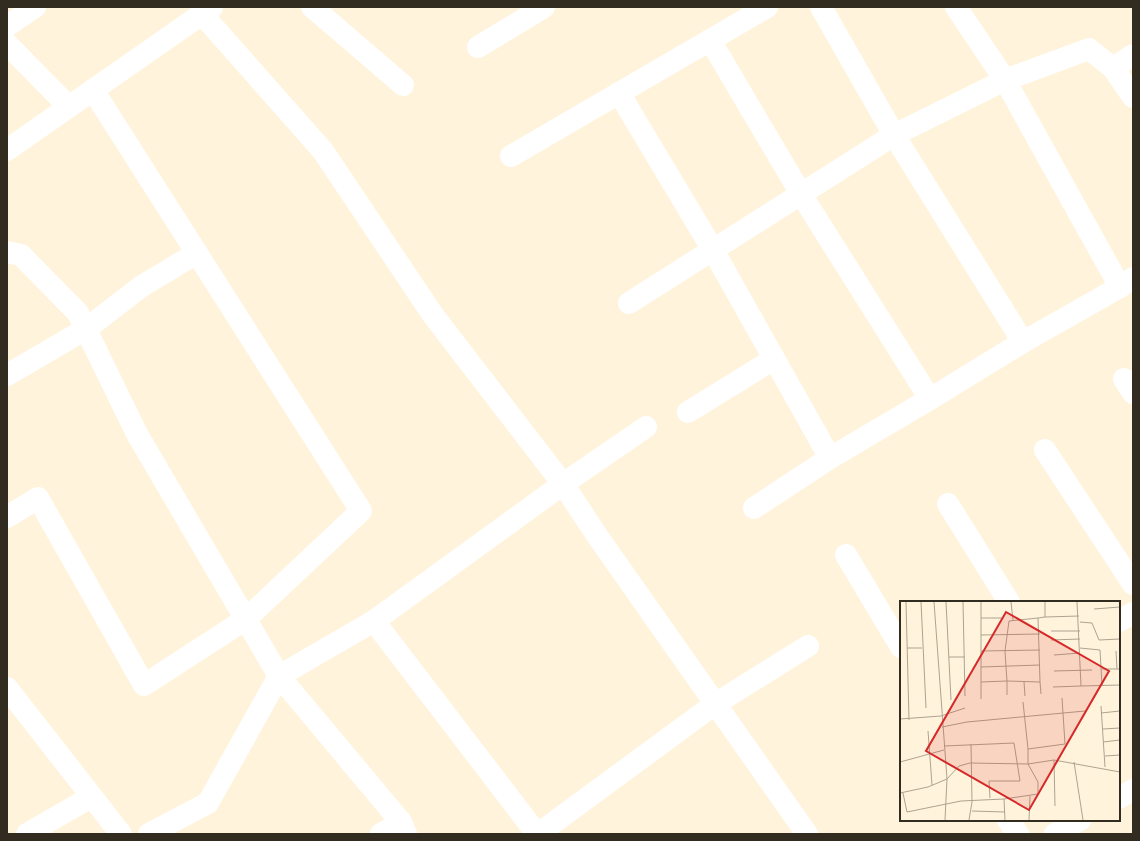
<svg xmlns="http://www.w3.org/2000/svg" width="1140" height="841" font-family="'IBM Plex Sans',sans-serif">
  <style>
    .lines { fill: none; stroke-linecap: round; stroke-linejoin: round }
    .street { stroke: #fff; stroke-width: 22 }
    .inset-road { fill: none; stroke: #ada390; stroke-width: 1 }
    .view { fill: #d62828; fill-opacity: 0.15; stroke: #d62828; stroke-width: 2 }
    .inset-edge { fill: none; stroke: #312b20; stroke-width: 2 }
  </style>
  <rect width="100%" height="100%" fill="#fff3db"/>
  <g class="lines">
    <g class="street">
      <path d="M312,7L403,85"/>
      <path d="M821,7L894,135L1023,342"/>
      <path d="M956,7L1005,80L1120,287"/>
      <path d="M202,14L323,151L433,315L563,484L598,537L807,834"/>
      <path d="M7,26L35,7"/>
      <path d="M710,40L801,194L930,399"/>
      <path d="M7,44L69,107"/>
      <path d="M478,47L544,7"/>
      <path d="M1113,68L1133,55"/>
      <path d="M619,93L713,250L830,458L930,399L1023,342L1120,287L1133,278"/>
      <path d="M7,150L212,7"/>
      <path d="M511,156L767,7"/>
      <path d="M7,252L21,255L78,313L137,434L279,676L401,822L406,834"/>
      <path d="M629,303L894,135L1005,80L1089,49L1113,68L1133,97"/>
      <path d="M7,375L86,329L142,286L197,253"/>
      <path d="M1124,379L1133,393"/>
      <path d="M688,412L774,359"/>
      <path d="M1045,450L1133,584"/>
      <path d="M948,504L1009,602"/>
      <path d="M754,508L830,458"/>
      <path d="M7,517L38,498L144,685L246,619L361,511L93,90"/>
      <path d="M846,555L901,647"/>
      <path d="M374,621L563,484L646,427"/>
      <path d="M1119,621L1133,613"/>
      <path d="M7,688L121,834"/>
      <path d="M1119,798L1133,790"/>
      <path d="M1008,820L1018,834"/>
      <path d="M27,834L91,797"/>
      <path d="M149,834L208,803L279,676L374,621L537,834"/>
      <path d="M381,834L401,822"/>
      <path d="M538,834L715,704L808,646"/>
      <path d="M1055,834L1080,820"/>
    </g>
  </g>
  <g transform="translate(900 601)">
    <rect width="220" height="220" fill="#fff3db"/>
    <path class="inset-road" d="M6,1L9,119M21,1L26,107M34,1L47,178L45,219M46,1L51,99M63,1L65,95M81,1V98M111,1L113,19M194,8L220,6M145,16L179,15M81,17H103M138,17L145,16V1M180,21L192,22L199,39L220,38M151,30H180M81,34L140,33M151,39L180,38M7,47H22M180,47L200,49L202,84M81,50L140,49M216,50L217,68M154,54L180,52M49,56H65M81,66L140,64M202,68H220M154,70L192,69M81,81L107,80L140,81L138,17L109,20L105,50L106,66L107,80V94M124,81L125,95M140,81L141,93M181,85L220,84M153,86L181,85L177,1M123,101L128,148M201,105L205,166M201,112L220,110M0,118L41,115L65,107M42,126L67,121L185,110M203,128L220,127M28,130L32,184M203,141L220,139M44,145L114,142L120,180H89L90,197M205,155L220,154M154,159L155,205M0,161L44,149M174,161L183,219M0,192L28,186L47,178L59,165L70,162L128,163L154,159L220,171M3,192L7,211L61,200L104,198M72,210L105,211M69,219L72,201L71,143M105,219L104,198L138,193V181L128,163V148L165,143L162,97M129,219L130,195"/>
    <path class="view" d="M106,11L209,70L129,209L26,150Z"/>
    <rect width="220" height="220" class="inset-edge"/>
  </g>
  <rect width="1140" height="841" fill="none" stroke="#312b20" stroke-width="16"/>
</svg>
